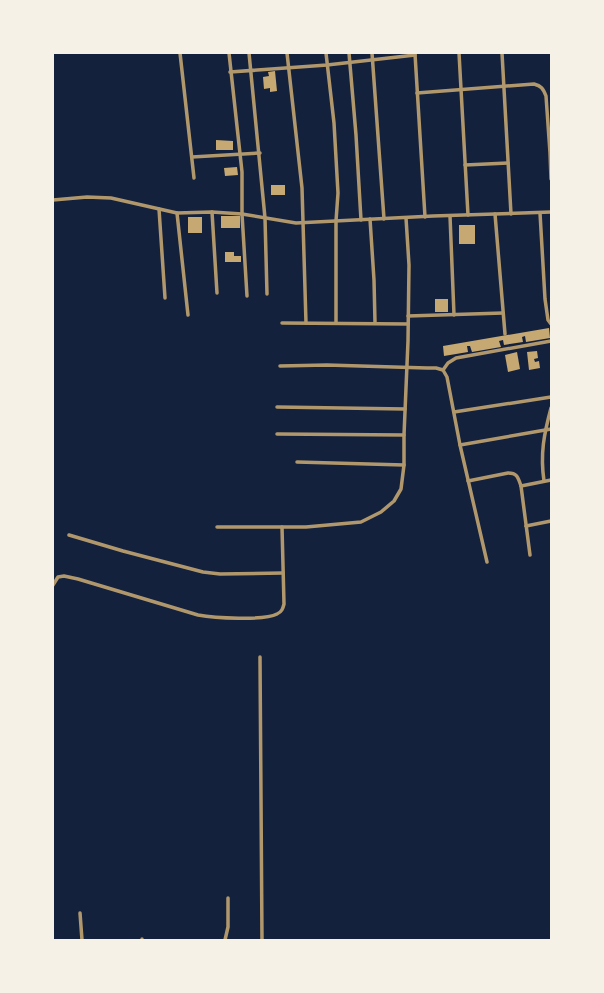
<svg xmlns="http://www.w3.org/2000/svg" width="604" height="993" font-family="'Nunito Sans',sans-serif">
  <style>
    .building { fill: #c6a872 }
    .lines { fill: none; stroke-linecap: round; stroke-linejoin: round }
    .minor { stroke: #b1986c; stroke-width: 3.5 }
  </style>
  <rect width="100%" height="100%" fill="#14213d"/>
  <g class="building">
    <path d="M275,71L277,91L270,92V88L264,89L263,77L269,76L268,72Z"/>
    <path d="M216,140L233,141V150H216Z"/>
    <path d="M237,167L238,175L225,176L224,168Z"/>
    <rect x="271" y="185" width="14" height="10"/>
    <rect x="221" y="216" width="19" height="12"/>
    <rect x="188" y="217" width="14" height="16"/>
    <rect x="459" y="225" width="16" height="19"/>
    <path d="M225,252H234V256H241V262H225Z"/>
    <rect x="435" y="299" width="13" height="13"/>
    <path d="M549,328L550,338L526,342L525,336L522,337L523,342L504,345L503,340L499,341L501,347L472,352L470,346H467L468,352L444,356L443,346Z"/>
    <path d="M537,351L538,358L534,359L535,362L539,361L540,368L529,370L527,352Z"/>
    <path d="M517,352L520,369L508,372L505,355Z"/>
  </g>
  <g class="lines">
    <g class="minor">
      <path d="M180,53L194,178"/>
      <path d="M229,53L242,172V214L247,296"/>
      <path d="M249,53L265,218L267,294"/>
      <path d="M287,53L302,188L306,323"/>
      <path d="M326,53L334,123L338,193L336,221V323"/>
      <path d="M349,53L356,135L361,220"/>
      <path d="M372,53L384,219"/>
      <path d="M459,53L468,215"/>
      <path d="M502,53L511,214"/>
      <path d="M415,54L425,217"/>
      <path d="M230,72L327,65L415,55"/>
      <path d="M417,93L534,84C541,86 543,88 546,96L550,153L551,179"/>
      <path d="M192,157L260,153"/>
      <path d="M465,165L508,163"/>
      <path d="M53,200L87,197L111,198L177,213L212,212L242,214L296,223L433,216L551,212"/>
      <path d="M159,209L165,298"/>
      <path d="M212,212L217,293"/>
      <path d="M177,213L188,315"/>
      <path d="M540,213L545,299L548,320L551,324"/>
      <path d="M495,214L505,334"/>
      <path d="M450,216L454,315"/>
      <path d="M370,219L374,280L375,323"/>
      <path d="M408,316L503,313"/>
      <path d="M282,323L408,324"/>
      <path d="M280,366L327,365L427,368H436L443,370L447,377L460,445L487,562"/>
      <path d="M443,370L448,363L456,358L551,341"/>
      <path d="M277,407L405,409"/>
      <path d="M454,412L551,397"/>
      <path d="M277,434L404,435"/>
      <path d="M460,445L551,429"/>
      <path d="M297,462L404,465"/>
      <path d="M468,481L508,473C517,473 518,477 521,486L530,555"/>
      <path d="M544,481C540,454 544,434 551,408"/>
      <path d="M521,486L551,480"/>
      <path d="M526,526L551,521"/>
      <path d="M217,527H306L361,522L381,512L394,501L401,489L404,465V435L408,341L409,265L406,218"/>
      <path d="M69,535L123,551L203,572L220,574L283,573"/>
      <path d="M53,585L58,577L64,576L78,579L198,615C214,618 264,621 277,614C282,612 283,608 284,604L282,527"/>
      <path d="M260,657L262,940"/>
      <path d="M80,913L82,940"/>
      <path d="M142,939V940"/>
      <path d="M225,940L228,927V898"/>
    </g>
  </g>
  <rect width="604" height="993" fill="none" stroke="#f6f1e7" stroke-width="108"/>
</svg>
